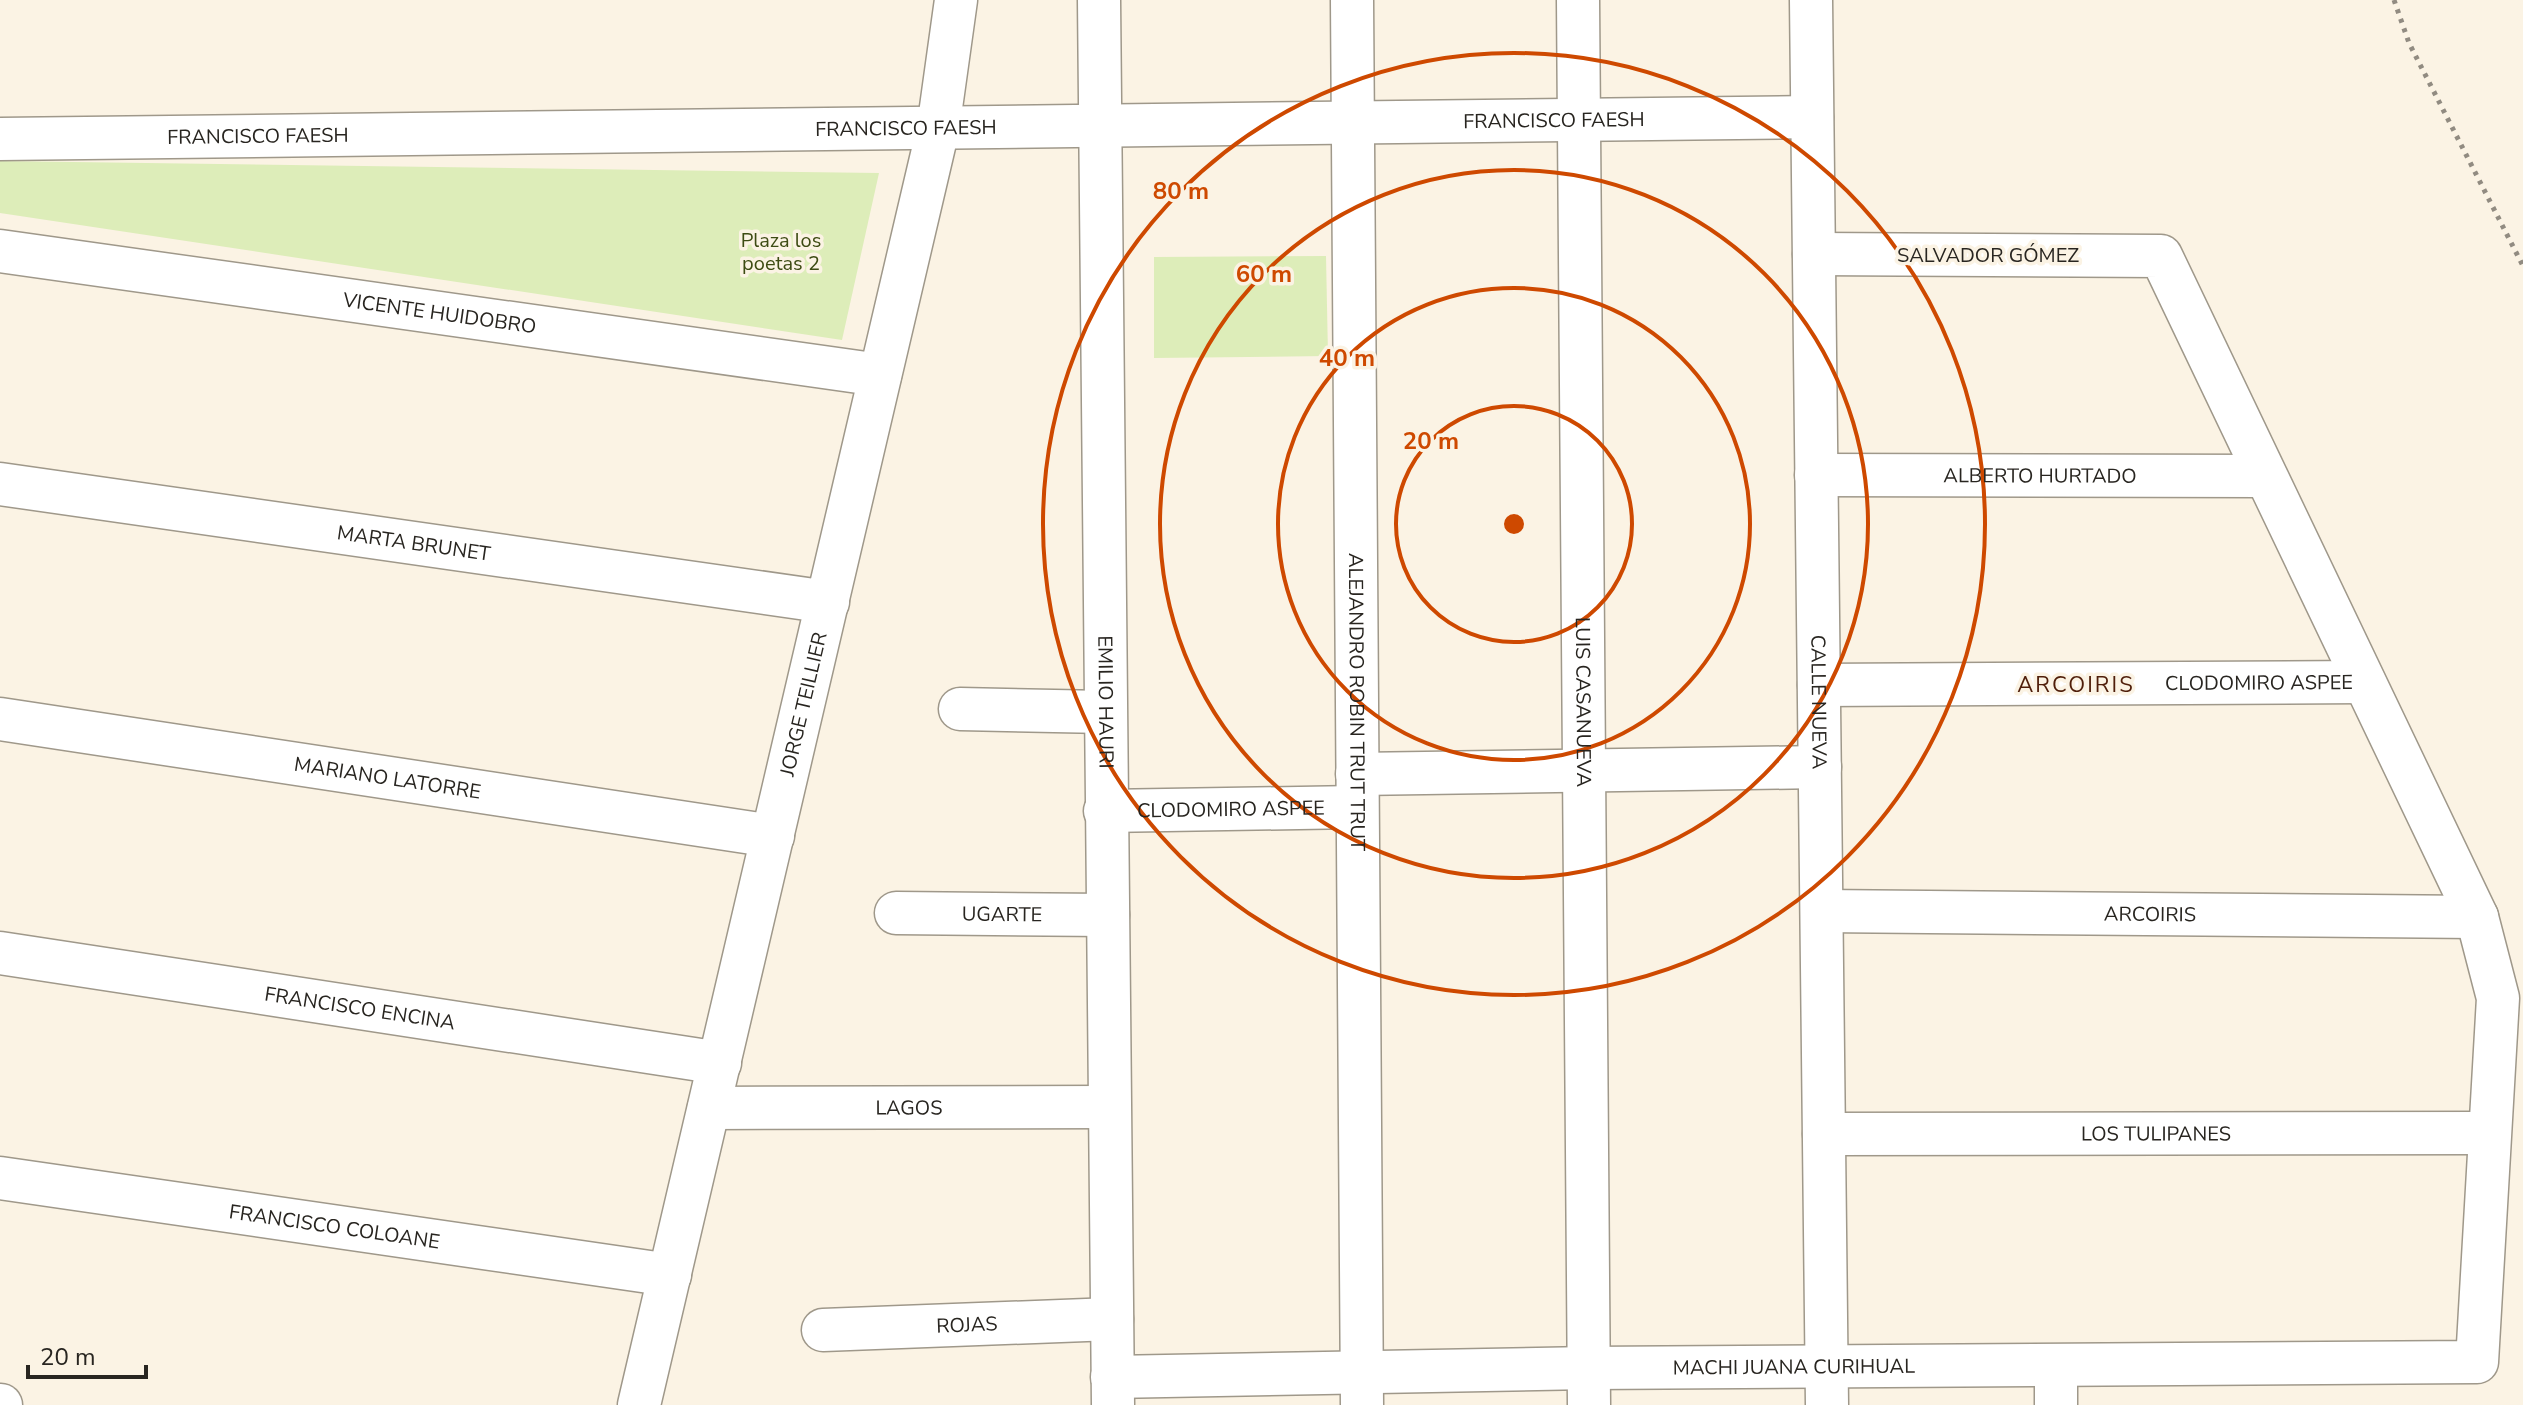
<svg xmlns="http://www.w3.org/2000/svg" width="2523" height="1405" font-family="'Nunito Sans',sans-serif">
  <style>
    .green { fill: #ddedb9 }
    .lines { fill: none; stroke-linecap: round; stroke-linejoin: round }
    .minor-casing { stroke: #9f988a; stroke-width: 45 }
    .path { stroke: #918b81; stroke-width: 5; stroke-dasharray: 4 6; stroke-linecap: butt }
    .minor { stroke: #fff; stroke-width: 42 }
    .ring { fill: none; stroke: #ce4900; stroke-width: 4 }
    .labels { text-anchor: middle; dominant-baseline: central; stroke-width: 7; stroke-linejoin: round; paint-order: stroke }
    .street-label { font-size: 20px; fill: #282520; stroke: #fbf3e4 }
    .park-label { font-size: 20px; fill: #3d4b13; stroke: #fbf3e4 }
    .neighbourhood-label { font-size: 22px; letter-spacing: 2px; fill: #4f1e0a; stroke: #fbf3e4 }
    .centre { fill: #ce4900; stroke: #fbf3e4; stroke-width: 4 }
    .ring-label { font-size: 24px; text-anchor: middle; font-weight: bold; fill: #ce4900; stroke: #fbf3e4; stroke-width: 7; stroke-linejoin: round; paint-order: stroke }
  </style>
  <rect width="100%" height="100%" fill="#fbf3e4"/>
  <g class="green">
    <path d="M0,161L879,173L842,340L0,213Z"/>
    <path d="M1326,256L1328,356L1154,358V257Z"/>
  </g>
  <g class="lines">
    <defs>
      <g id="minor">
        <path id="s1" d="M1099,0L1113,1404"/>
        <path id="s2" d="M1352,0L1362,1405"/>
        <path id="s3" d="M1578,0L1589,1405"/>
        <path id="s4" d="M1811,0L1827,1405"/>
        <path id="s5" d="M0,139L1812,117"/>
        <path id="s6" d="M0,251L880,375"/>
        <path id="s7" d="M1816,475L2264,476"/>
        <path id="s8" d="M0,484L828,602"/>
        <path id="s9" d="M1819,685L2364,682"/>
        <path d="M960,709L1105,712"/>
        <path id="s10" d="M0,719L773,836"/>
        <path d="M1357,774L1820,767"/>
        <path id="s11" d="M1105,811L1357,807"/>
        <path id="s12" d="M1822,911L2477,917"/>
        <path id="s13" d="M896,913L1108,915"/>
        <path id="s14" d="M0,953L720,1063"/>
        <path id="s15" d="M709,1108L1109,1107"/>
        <path id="s16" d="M1824,1134L2489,1133"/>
        <path id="s17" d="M0,1178L670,1275"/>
        <path id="s18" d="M823,1330L1112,1319"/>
        <path id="s19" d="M1112,1377L1589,1368L2477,1362L2498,998L2477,917L2161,256L1814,254"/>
        <path d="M0,1405H1"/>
        <path id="s20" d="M639,1405L938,129L956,0"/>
        <path d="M2056,1405V1366"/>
      </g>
    </defs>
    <use href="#minor" class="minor-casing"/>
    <path class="path" d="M2394,0L2409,43L2523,266"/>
    <use href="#minor" class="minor"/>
  </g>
  <g class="ring">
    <circle cx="1514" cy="524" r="118"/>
    <circle cx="1514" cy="524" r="236"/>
    <circle cx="1514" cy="524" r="354"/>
    <circle cx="1514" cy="524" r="471"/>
  </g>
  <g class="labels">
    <g class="street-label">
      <text stroke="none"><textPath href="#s5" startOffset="1554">FRANCISCO FAESH</textPath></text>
      <text stroke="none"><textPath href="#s5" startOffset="906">FRANCISCO FAESH</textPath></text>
      <text stroke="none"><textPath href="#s5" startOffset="258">FRANCISCO FAESH</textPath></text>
      <text x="1988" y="255">SALVADOR GÓMEZ</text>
      <text stroke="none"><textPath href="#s6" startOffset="444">VICENTE HUIDOBRO</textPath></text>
      <text stroke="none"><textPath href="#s7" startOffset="224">ALBERTO HURTADO</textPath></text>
      <text stroke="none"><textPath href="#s8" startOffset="418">MARTA BRUNET</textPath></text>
      <text stroke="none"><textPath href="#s9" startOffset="440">CLODOMIRO ASPEE</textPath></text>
      <text stroke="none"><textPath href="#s4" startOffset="702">CALLE NUEVA</textPath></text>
      <text stroke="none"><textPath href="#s1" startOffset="702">EMILIO HAURI</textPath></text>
      <text stroke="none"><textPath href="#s2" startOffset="702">ALEJANDRO ROBIN TRUT TRUT</textPath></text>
      <text stroke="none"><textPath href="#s3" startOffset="702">LUIS CASANUEVA</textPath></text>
      <text stroke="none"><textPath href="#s20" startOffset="720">JORGE TEILLIER</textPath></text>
      <text stroke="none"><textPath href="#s10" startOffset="392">MARIANO LATORRE</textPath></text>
      <text stroke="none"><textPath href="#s11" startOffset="126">CLODOMIRO ASPEE</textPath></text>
      <text stroke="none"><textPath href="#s13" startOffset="106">UGARTE</textPath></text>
      <text stroke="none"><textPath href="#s12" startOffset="328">ARCOIRIS</textPath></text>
      <text stroke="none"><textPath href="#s14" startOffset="364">FRANCISCO ENCINA</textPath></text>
      <text stroke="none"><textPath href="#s15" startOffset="200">LAGOS</textPath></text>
      <text stroke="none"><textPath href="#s16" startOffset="332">LOS TULIPANES</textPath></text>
      <text stroke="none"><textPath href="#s17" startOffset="338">FRANCISCO COLOANE</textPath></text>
      <text stroke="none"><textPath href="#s18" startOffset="144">ROJAS</textPath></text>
      <text stroke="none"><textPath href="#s19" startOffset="682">MACHI JUANA CURIHUAL</textPath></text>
    </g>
    <g class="park-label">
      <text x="781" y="240">Plaza los<tspan x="781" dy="23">poetas 2</tspan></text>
    </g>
    <g class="neighbourhood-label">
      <text x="2076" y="685">ARCOIRIS</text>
    </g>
  </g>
  <circle cx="1514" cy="524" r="12" class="centre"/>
  <g class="ring-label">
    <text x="1181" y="199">80 m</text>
    <text x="1264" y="282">60 m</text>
    <text x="1347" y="366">40 m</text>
    <text x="1431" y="449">20 m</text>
  </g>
  <path d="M28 1365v12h118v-12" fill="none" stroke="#282520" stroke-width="4"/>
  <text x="40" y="1365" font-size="24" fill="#282520" stroke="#fbf3e4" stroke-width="6" paint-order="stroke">20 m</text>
</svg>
